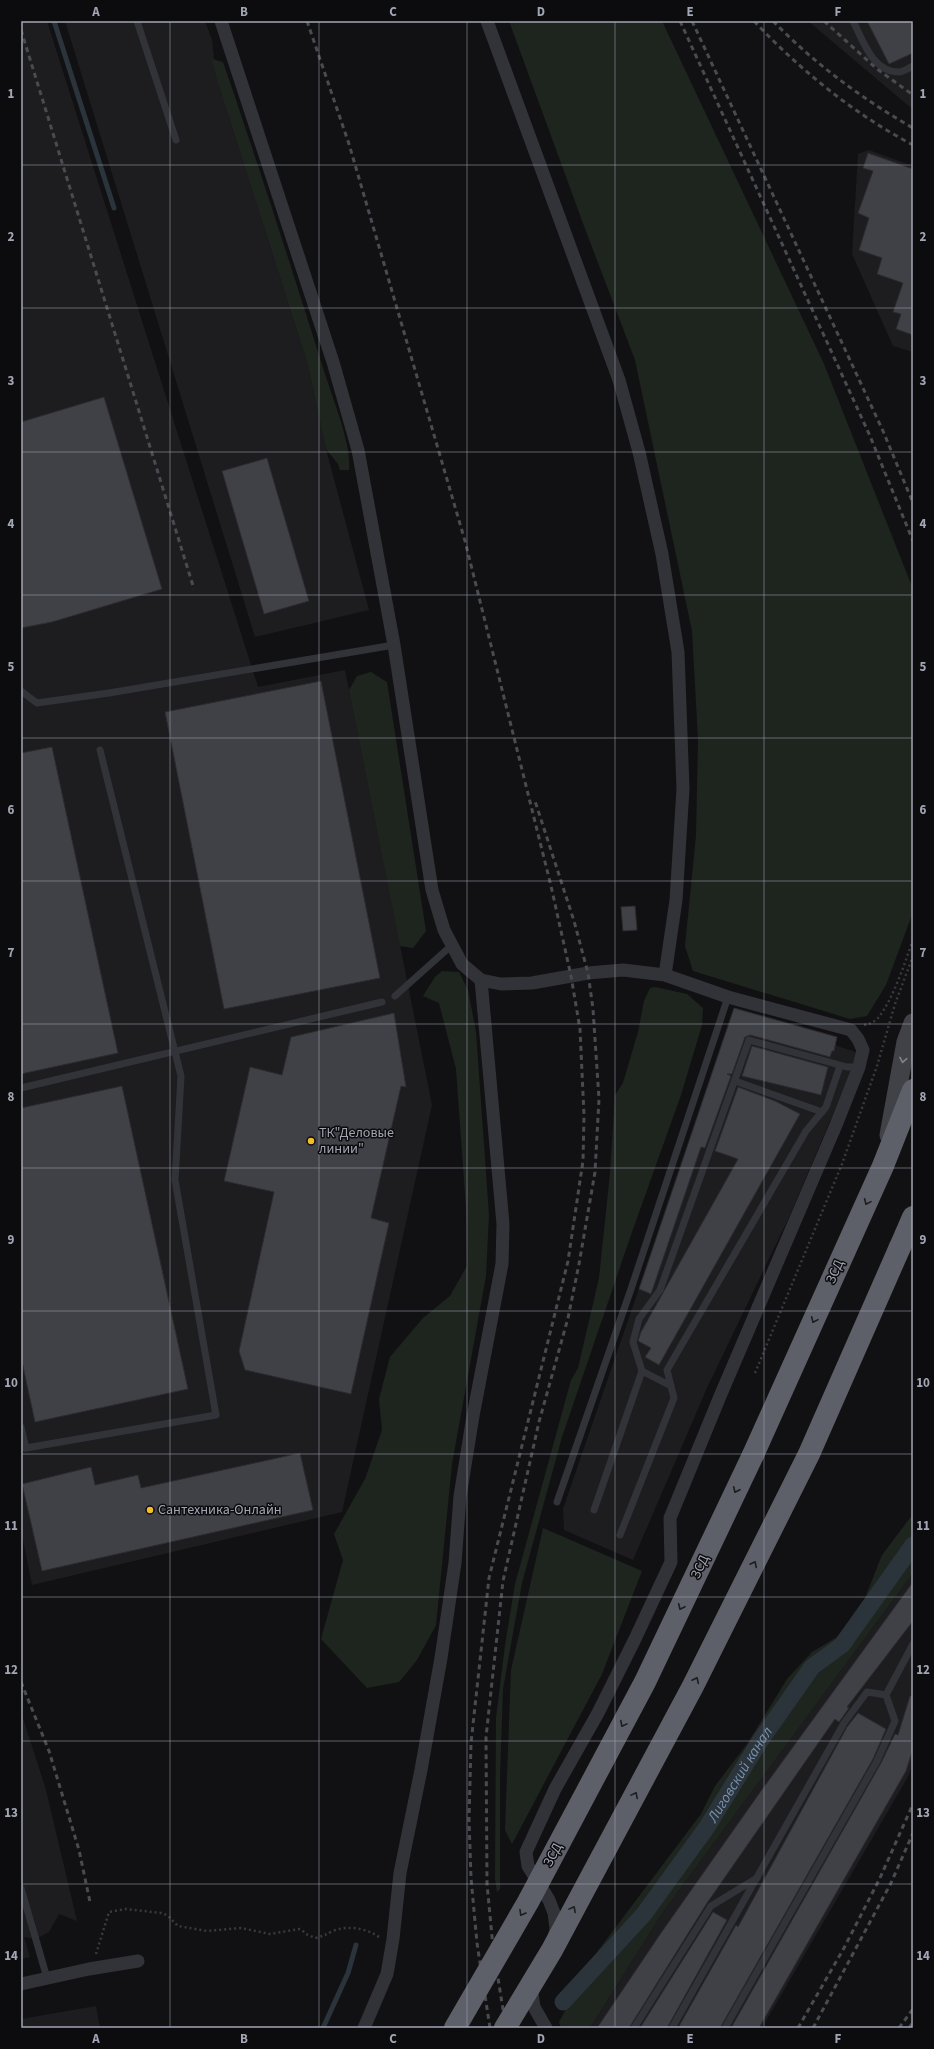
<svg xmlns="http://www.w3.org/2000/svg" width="934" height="2049" font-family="'Source Sans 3',sans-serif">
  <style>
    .built { fill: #1d1d20 }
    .green { fill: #1e251f }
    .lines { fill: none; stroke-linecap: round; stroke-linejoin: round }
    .stream { stroke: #2b333b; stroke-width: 5 }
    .canal { stroke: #2b333b; stroke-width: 17 }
    .building { fill: #404146; stroke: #2c2b2f }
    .path { stroke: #383a3f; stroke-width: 2.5; stroke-dasharray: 2 3; stroke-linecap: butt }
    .lane { stroke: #323338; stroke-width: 7 }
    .street { stroke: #323338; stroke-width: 13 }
    .secondary { stroke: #404248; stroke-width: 19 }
    .highway { stroke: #5e6069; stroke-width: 22 }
    .rail { stroke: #494b51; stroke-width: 3; stroke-dasharray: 5 4; stroke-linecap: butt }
    .highway-bridge { stroke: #5e6069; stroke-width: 22 }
    .oneway { stroke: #80838e }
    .oneway2 { stroke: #1c1d20 }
    .grid { fill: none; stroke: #a2a6b4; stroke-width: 1; stroke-opacity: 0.55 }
    .poi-dot { fill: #f2be2a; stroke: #0c0c0e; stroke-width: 1.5 }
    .labels { text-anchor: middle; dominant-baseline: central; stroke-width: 3; stroke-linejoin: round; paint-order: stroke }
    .poi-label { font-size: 14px; fill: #a2a6b4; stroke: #0c0c0e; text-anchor: start }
    .street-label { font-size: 14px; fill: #a2a6b4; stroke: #0c0c0e }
    .water-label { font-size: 15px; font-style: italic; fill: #7992af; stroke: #0c0c0e }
    .neatline { fill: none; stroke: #a2a6b4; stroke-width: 1.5 }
    .grid-label { font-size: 13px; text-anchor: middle; font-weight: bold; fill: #a2a6b4 }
  </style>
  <rect width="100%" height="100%" fill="#111113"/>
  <g class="built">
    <path d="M21,21H47L258,687L345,670L432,1105L342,1512L32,1585L21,1530Z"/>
    <path d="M65,21H205L212,40L216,77L307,362L326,449L369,610L255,637Z"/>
    <path d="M808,21H913V105L910,107Z"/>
    <path d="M869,150L913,166V352L893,346L852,254L858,154Z"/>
    <path d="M734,1013L859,1053L790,1215L707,1388L633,1560L564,1530L563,1509Z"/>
    <path d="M913,1573V1760L909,1775L762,2028H590L663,1912Z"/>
    <path d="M21,1712L46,1790L77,1921L59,1914L49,1932L36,1939L24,1937L30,1957L21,1959Z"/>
    <path d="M96,2006L100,2028H21V2019Z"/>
  </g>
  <g class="green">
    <path d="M509,21H662L824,364L913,589V912L886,985L867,1016L850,1019L693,971L685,946L696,836L698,739L692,631L635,360L584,226Z"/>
    <path d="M212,59L223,62L234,94C265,186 295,278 324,371C332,397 352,444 349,470H340L338,464L326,449L307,362L216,77Z"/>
    <path d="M371,672L387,682L426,931L413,948L400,946L349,690L357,676Z"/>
    <path d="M442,971L459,972L468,990L476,1032L489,1215L486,1276L452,1464L436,1625L417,1660L399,1682L367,1688L321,1639L343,1560L334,1534L365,1479L382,1430L379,1399L390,1357L423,1318L450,1296L467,1266L466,1208L456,1069L439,1003L423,996L435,977Z"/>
    <path d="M655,987L687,994L703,1008L702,1025L681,1095L632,1232L562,1437L522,1583L503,1689L500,1777V1889L497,1892L495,1879L496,1718L505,1645L515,1584L571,1380L578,1368L599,1278L610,1173L615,1095L623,1083L638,1032L644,1001L650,988Z"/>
    <path d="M913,1514V1573L663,1912L590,2028H561L559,2022L597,1952L701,1814L715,1786L747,1744L787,1679L812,1652L837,1637L863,1603L882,1555Z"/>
    <path d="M543,1528L642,1571L602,1674L512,1844L505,1830L511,1670Z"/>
  </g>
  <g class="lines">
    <g class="stream">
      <path d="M54,21L114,208"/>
      <path d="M323,2028L348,1973L356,1945"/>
    </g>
    <path class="canal" id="s1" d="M563,2002L644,1914L707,1827L760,1741L812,1667L842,1645L913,1545"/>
  </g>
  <g class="building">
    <path d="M867,21H913V53L889,64Z"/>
    <path d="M868,153L913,169V335L896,329L901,314L893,312L903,283L877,274L882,258L859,250L869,218L858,213L873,171L863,168Z"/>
    <path d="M104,397L162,589L52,622L21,628V422Z"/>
    <path d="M267,458L309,601L264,614L222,471Z"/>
    <path d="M321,681L380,978L224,1009L165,712Z"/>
    <path d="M52,747L118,1053L21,1074V753Z"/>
    <path d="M635,906L637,930L623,931L621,907Z"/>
    <path d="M734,1008L837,1037L834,1051H832L830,1057L750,1035L745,1037L732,1074H727L731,1076L705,1148L701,1147L651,1294L639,1289Z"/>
    <path d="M394,1013L406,1087L401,1086L371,1218L389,1223L351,1394L245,1370L239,1351L274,1192L224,1181L250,1067L282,1075L291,1037Z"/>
    <path d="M752,1046L828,1067L821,1095L742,1076Z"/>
    <path d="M122,1086L188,1389L35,1422L21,1357V1108Z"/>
    <path d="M738,1087L775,1101L800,1114L659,1365L645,1357L651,1348L638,1341L641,1332L738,1159L715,1151Z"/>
    <path d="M300,1453L313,1510L42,1571L22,1484L91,1467L95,1485L138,1475L141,1488Z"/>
    <path d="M913,1582V1621L847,1707L849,1708L839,1722L835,1719L707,1903L629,2028H597L661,1933L761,1791Z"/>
    <path d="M910,1696H913V1749L906,1771L759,2028H731L881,1763L895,1734L898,1735Z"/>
    <path d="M858,1713L886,1729L873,1759L720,2028H678L736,1925L738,1927L847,1727Z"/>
    <path d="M713,1912L727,1920L667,2028H640Z"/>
  </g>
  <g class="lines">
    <g class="path">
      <path d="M864,1025C870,1024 874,1022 878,1018C893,1000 905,962 913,940"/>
      <path d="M755,1373L842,1164L877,1066L895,1004L913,956"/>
      <path d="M96,1954L109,1912L126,1909L161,1913L167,1915L178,1926L207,1931L241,1928L270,1934L299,1929L302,1930L306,1934L315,1938C322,1937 326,1934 333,1931C347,1925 366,1928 379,1937"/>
    </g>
    <g class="lane">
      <path d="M137,21L176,140"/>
      <path d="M853,21C863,40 872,72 899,72C903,72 909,68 913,66"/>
      <path d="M21,691L37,703L109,693L394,645"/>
      <path d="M395,996L452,945"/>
      <path d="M735,1081L822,1112"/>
      <path d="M21,1088L382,1002"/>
      <path d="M642,1371L671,1386"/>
      <path d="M21,1427L26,1448"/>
      <path d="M21,1447L26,1448L216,1415L175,1180L181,1076L100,750"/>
      <path d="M557,1502L631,1289L728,997"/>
      <path d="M594,1510L642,1371L633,1342L639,1319L660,1290L749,1040L847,1067H859"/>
      <path d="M620,1535L674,1398L667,1370L806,1131L826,1107L840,1066"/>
      <path d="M886,1695L913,1644"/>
      <path d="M21,1888L47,1978"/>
      <path d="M634,2028L711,1906L757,1878"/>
      <path d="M672,2028L844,1723L867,1692L886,1695L895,1721L877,1761L725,2028"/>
    </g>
    <g class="street">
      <path d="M221,21L333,362L358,450L394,645L432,890L444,930L462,964L481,980L501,984L532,983L588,973L623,970L665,975L728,997L851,1030L858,1039L863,1050L859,1067L836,1125L721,1394L670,1518L671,1562L635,1639L598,1713L555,1789L526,1852L528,1866L549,1900L554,1913L556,1928L554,1939"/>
      <path d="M487,21L619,380L639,452L662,554L678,652L683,789L676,900L665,975"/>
      <path d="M21,1984L89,1969L138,1961"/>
      <path d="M531,1987L534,2007L546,2028"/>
      <path d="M364,2028L387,1974L393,1939L400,1873L421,1770L441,1658L455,1563L460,1496L473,1416L502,1264L503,1224L481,980"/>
    </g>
    <path class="secondary" d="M889,1135L906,1042L913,1023"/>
    <g class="highway">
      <path d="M900,1247L913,1217"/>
      <path d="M753,1455L883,1166L913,1090"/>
    </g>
    <g class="rail">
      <path d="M307,21L349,144L465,541L551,886L571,976L580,1029L584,1115L583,1161L568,1261L489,1578L471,1743L469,1820L471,1878L477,1943L490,2028"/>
      <path d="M680,21L870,436L913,541"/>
      <path d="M692,21L883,431L913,503"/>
      <path d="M754,21C800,70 854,114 913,145"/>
      <path d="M773,21C815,64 861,98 913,128"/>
      <path d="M824,21L877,69L913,95"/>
      <path d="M21,30L194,589"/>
      <path d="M21,1682L49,1751L79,1850L90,1902"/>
      <path d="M506,2028L493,1947L487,1884L486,1737L503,1581L539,1422L568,1318L579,1264L595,1172L599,1099L593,1009L588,973L574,921L535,801"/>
      <path d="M798,2028L844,1948L880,1878L913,1804"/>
      <path d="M813,2028L891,1883L913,1833"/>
      <path d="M899,2028L913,2009"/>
      <path d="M909,2028L913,2022"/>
    </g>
    <g class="highway-bridge">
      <path d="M455,2028L528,1902L645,1682L753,1455"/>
      <path d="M505,2028L552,1950L693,1686L809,1454L900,1247"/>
    </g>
  </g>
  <defs><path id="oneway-chevron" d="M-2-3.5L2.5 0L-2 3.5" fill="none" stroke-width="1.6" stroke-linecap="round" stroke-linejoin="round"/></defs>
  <use class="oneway" href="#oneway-chevron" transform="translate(903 1060) rotate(101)"/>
  <g class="oneway2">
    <use href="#oneway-chevron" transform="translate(867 1202) rotate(114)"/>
    <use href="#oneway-chevron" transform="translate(814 1320) rotate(114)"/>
    <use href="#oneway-chevron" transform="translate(736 1490) rotate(115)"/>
    <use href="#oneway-chevron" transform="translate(754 1564) rotate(-63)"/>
    <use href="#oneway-chevron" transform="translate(681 1607) rotate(115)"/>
    <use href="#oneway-chevron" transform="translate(696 1680) rotate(-64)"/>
    <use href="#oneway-chevron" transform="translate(623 1724) rotate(118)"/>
    <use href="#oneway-chevron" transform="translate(635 1795) rotate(-62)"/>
    <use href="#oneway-chevron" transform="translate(573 1909) rotate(-62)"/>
    <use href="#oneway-chevron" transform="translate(522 1913) rotate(120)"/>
  </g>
  <path class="grid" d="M170,21V2028M319,21V2028M467,21V2028M615,21V2028M764,21V2028M21,165H913M21,308H913M21,452H913M21,595H913M21,738H913M21,881H913M21,1024H913M21,1168H913M21,1311H913M21,1454H913M21,1597H913M21,1741H913M21,1884H913"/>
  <g class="poi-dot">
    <circle cx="311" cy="1141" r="4"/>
    <circle cx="150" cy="1510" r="4"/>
  </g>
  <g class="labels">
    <g class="poi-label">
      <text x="319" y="1133">ТК"Деловые<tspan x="319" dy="16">линии"</tspan></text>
      <text x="158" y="1510">Сантехника-Онлайн</text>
    </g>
    <g class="street-label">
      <text transform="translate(835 1272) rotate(-66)">ЗСД</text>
      <text transform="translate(700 1567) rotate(-65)">ЗСД</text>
      <text transform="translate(553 1855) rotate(-62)">ЗСД</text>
    </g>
    <g class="water-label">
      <text stroke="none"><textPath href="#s1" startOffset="289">Лиговский канал</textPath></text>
    </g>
  </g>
  <rect width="934" height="2049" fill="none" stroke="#0c0c0e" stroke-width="44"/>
  <rect x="22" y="22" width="890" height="2005" class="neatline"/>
  <g class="grid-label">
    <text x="96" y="16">A</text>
    <text x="244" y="16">B</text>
    <text x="393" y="16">C</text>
    <text x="541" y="16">D</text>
    <text x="690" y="16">E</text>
    <text x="838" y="16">F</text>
    <text x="11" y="98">1</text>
    <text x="923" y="98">1</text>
    <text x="11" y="241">2</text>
    <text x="923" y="241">2</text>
    <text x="11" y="385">3</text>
    <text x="923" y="385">3</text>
    <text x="11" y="528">4</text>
    <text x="923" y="528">4</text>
    <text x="11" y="671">5</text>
    <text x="923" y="671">5</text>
    <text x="11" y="814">6</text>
    <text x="923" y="814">6</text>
    <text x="11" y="957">7</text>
    <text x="923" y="957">7</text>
    <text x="11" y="1101">8</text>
    <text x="923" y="1101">8</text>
    <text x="11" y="1244">9</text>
    <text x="923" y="1244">9</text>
    <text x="11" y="1387">10</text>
    <text x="923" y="1387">10</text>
    <text x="11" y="1530">11</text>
    <text x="923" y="1530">11</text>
    <text x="11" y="1674">12</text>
    <text x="923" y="1674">12</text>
    <text x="11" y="1817">13</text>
    <text x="923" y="1817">13</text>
    <text x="11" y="1960">14</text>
    <text x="923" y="1960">14</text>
    <text x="96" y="2043">A</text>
    <text x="244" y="2043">B</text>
    <text x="393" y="2043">C</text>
    <text x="541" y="2043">D</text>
    <text x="690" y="2043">E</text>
    <text x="838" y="2043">F</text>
  </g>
</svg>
